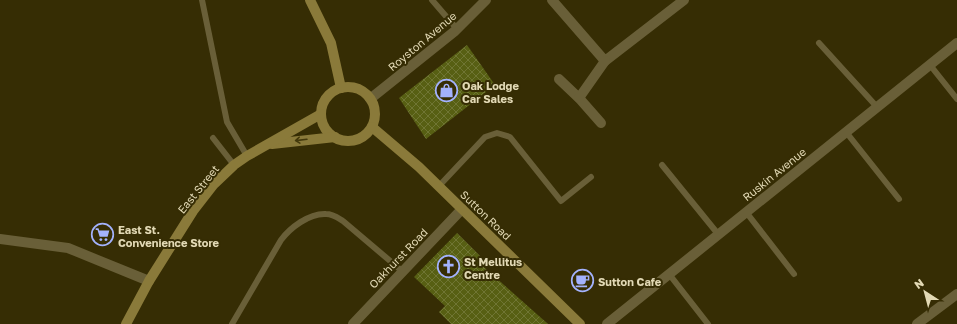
<svg xmlns="http://www.w3.org/2000/svg" width="957" height="324" font-family="'Golos Text',sans-serif">
  <style>
    .building { fill: url(#building-cross-hatch) }
    .lines { fill: none; stroke-linecap: round; stroke-linejoin: round }
    .lane { stroke: #695f38; stroke-width: 6 }
    .street { stroke: #695f38; stroke-width: 10 }
    .secondary { stroke: #8a7a3a; stroke-width: 10 }
    .oneway { stroke: #43390c }
    .labels { text-anchor: middle; dominant-baseline: central; stroke-width: 4; stroke-linejoin: round; paint-order: stroke }
    .street-label { font-size: 11px; fill: #e2d9b5; stroke: #362d04 }
    .poi-label { font-size: 11px; font-weight: bold; fill: #e2d9b5; stroke: #362d04; text-anchor: start }
  </style>
  <defs>
    <pattern id="building-cross-hatch" width="8" height="8" patternUnits="userSpaceOnUse"><rect width="8" height="8" fill="#575f13"/><path d="M0 0l8 8M0 8l8-8" fill="none" stroke="#6f7533"/></pattern>
  </defs>
  <rect width="100%" height="100%" fill="#362d04"/>
  <g class="building">
    <path d="M467,45L495,85L426,139L399,98Z"/>
    <path d="M457,233L481,257L477,261L548,324H451L439,312L445,306L414,277Z"/>
  </g>
  <g class="lines">
    <g class="lane">
      <path d="M202,0L227,122L247,156"/>
      <path d="M432,0L457,29"/>
      <path d="M819,43L877,107"/>
      <path d="M930,65L957,99"/>
      <path d="M846,132L899,199"/>
      <path d="M213,138L234,165"/>
      <path d="M662,165L718,234"/>
      <path d="M439,186L485,137L497,133L510,137L561,201L591,177"/>
      <path d="M746,212L794,274"/>
      <path d="M669,274L708,324"/>
      <path d="M232,324L281,240C290,228 309,213 326,214C333,214 338,218 343,221L402,271"/>
    </g>
    <g class="street">
      <path d="M552,0L605,61L684,0"/>
      <path d="M559,79L579,98L601,123"/>
      <path d="M579,98L605,61"/>
      <path d="M370,99L455,31L486,0"/>
      <path d="M0,239L68,248L149,281"/>
      <path d="M353,324L462,209"/>
      <path d="M607,324L957,43"/>
      <path d="M917,324L957,294"/>
    </g>
    <g class="secondary">
      <path d="M310,0L331,43L341,88"/>
      <circle cx="348" cy="114" r="27"/>
      <path d="M372,127L419,167L580,324"/>
      <path d="M272,144L335,137"/>
      <path d="M126,324L149,281L193,211L214,184L234,165L247,156L321,114"/>
    </g>
  </g>
  <defs><path id="oneway-shaft" d="M-6 0H5M1.5-3L5.5 0L1.5 3" fill="none" stroke-width="1.6" stroke-linecap="round" stroke-linejoin="round"/></defs>
  <use class="oneway" href="#oneway-shaft" transform="translate(301 140) rotate(173)"/>
  <defs>
    <symbol id="shop-ring" viewBox="-11 -11 22 22"><circle r="9.5" fill="#362d04" stroke="#a3b2fd" stroke-width="1.5"/><path d="M-5-2.5h2.3a2.7 3.5 0 0 1 5.4 0H5L5.5 6h-11ZM-1.5-2.5h3a1.5 2.3 0 0 0-3 0Z" fill="#a3b2fd"/></symbol>
    <symbol id="supermarket-ring" viewBox="-11 -11 22 22"><circle r="9.5" fill="#362d04" stroke="#a3b2fd" stroke-width="1.5"/><path d="M-6-5.5h2.5l.6 2H6L4.5 2H-2.5L-4.4-4H-6ZM-1.5 3.2a1.3 1.3 0 1 0 .1 0ZM3 3.2a1.3 1.3 0 1 0 .1 0Z" fill="#a3b2fd"/></symbol>
    <symbol id="church-ring" viewBox="-11 -11 22 22"><circle r="9.5" fill="#362d04" stroke="#a3b2fd" stroke-width="1.5"/><path d="M-1.2-6h2.4v3.5h3.3v2.4h-3.3V6h-2.4V-.1h-3.3v-2.4h3.3Z" fill="#a3b2fd"/></symbol>
    <symbol id="cafe-ring" viewBox="-11 -11 22 22"><circle r="9.5" fill="#362d04" stroke="#a3b2fd" stroke-width="1.5"/><path d="M-5.5-4.5H6V0H3Q3 3.5 0 3.5H-2.5Q-5.5 3.5-5.5 0ZM3-3.2v2h1.7v-2ZM-6 4.5H4V6H-6Z" fill="#a3b2fd"/></symbol>
  </defs>
  <g fill-rule="evenodd">
    <use href="#shop-ring" x="434" y="78" width="25" height="25"/>
    <use href="#supermarket-ring" x="90" y="222" width="25" height="25"/>
    <use href="#church-ring" x="436" y="254" width="25" height="25"/>
    <use href="#cafe-ring" x="570" y="268" width="25" height="25"/>
  </g>
  <g class="labels">
    <g class="street-label">
      <text transform="translate(422 41) rotate(-40)">Royston Avenue</text>
      <text transform="translate(774 174) rotate(-39)">Ruskin Avenue</text>
      <text transform="translate(198 189) rotate(-51)">East Street</text>
      <text transform="translate(486 215) rotate(44)">Sutton Road</text>
      <text transform="translate(398 258) rotate(-46)">Oakhurst Road</text>
    </g>
    <g class="poi-label">
      <text x="462" y="85">Oak Lodge<tspan x="462" dy="13">Car Sales</tspan></text>
      <text x="118" y="229">East St.<tspan x="118" dy="13">Convenience Store</tspan></text>
      <text x="464" y="261">St Mellitus<tspan x="464" dy="13">Centre</tspan></text>
      <text x="598" y="281">Sutton Cafe</text>
    </g>
  </g>
  <g transform="translate(925 292) rotate(324)" stroke="#362d04" stroke-width="3" paint-order="stroke">
  <path d="M0-3L7 15L0 10L-7 15Z" fill="#e2d9b5"/>
  <text y="-6" font-size="11" font-weight="bold" text-anchor="middle" fill="#e2d9b5">N</text>
  </g>
</svg>
